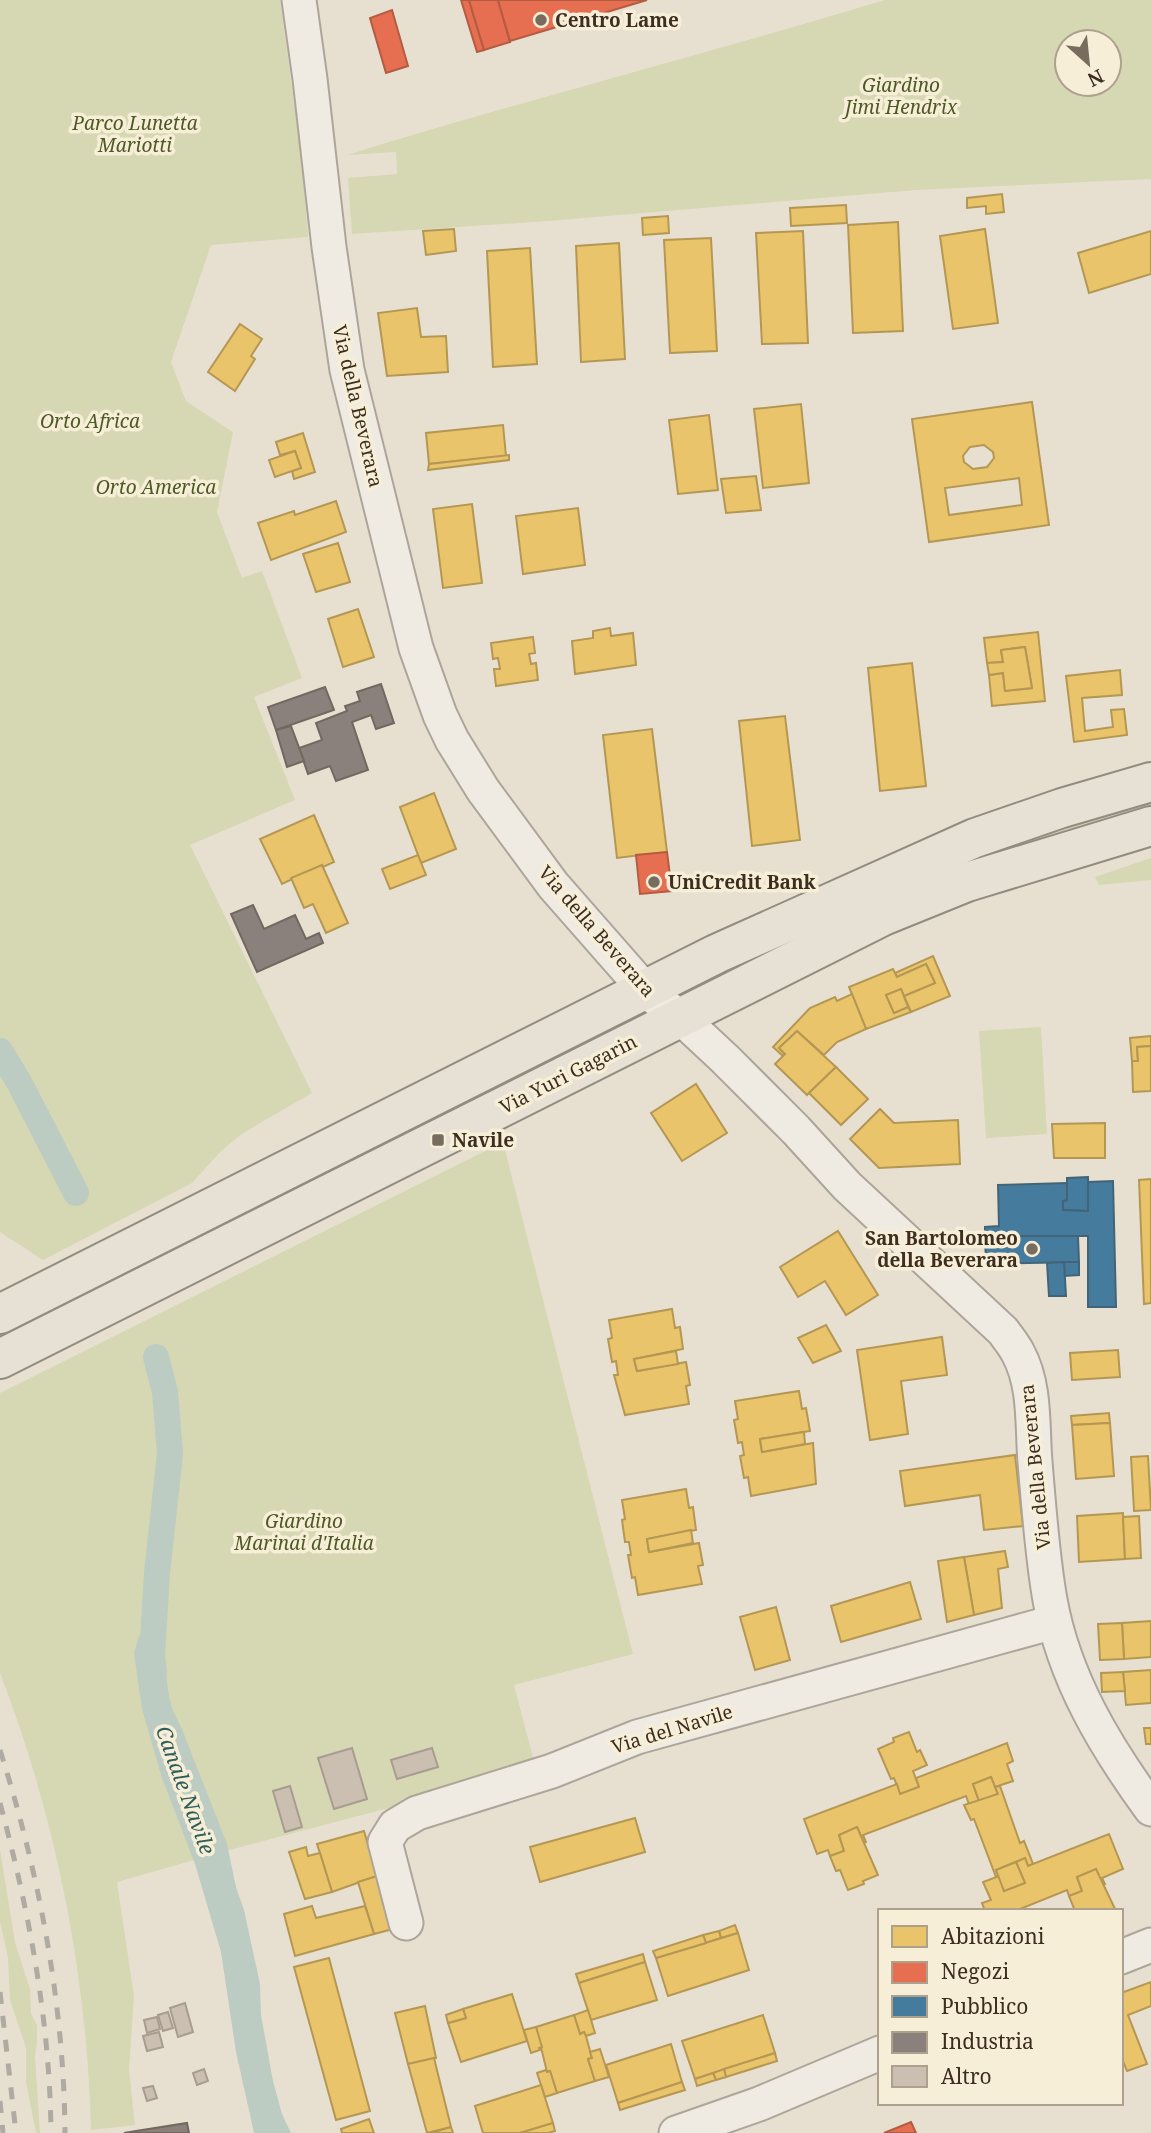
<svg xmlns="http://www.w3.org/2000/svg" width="1151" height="2133" font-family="'Noto Serif',serif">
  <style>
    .green { fill: #d6d7b3; fill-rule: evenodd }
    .water { fill: #bcccc2 }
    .homes { fill: #e9c46a; stroke: #b59754; stroke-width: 2; fill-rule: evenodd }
    .shops { fill: #e76f51; stroke: #b45c42; stroke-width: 2 }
    .public { fill: #457b9d; stroke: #436478; stroke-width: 2 }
    .industry { fill: #8a817c; stroke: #736860; stroke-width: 2 }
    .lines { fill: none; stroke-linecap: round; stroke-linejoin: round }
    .canal { stroke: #bcccc2; stroke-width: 26 }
    .building { fill: #cbbfb2; stroke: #a89c90; stroke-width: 2 }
    .minor-casing { stroke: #ada599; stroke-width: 37 }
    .major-casing { stroke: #928b80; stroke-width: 42 }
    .minor { stroke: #efebe3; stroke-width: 33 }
    .major { stroke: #e6e1d4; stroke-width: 38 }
    .rail { stroke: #afaaa2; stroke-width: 5; stroke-dasharray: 12 12; stroke-linecap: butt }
    .poi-dot { fill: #786c5e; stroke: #f7eed8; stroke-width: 2.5 }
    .labels { text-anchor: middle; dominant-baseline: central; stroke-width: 7; stroke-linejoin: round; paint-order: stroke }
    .poi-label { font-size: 19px; font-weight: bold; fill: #3d2e20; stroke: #f7eed8; text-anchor: start }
    .park-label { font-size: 19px; font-style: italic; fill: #4d5a26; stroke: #f7eed8 }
    .street-label { font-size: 19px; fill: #3d2e20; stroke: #f7eed8 }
    .water-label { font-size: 21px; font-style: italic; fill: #2f5d5a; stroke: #f7eed8 }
  </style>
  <rect width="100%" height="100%" fill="#e7e0d1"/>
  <g class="green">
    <path d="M0,0H280L301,153L308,237L211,245L171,362L186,401L233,432L217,512L242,578L262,571L302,678L254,697L295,800L190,845L312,1093L243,1133L222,1150L192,1183L43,1260L0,1232Z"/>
    <path d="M885,0H1151V179L916,190L548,221L352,234L348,178L397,174L396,152L347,155C525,100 706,54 885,0ZM1067,42H1109V84H1067Z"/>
    <path d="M1151,799V811L711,984L702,983L708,976L964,856Z"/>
    <path d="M1151,858V880L1099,885L1095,877Z"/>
    <path d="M630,1019L626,1027L0,1339V1327Z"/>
    <path d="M1041,1027L1047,1134L986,1138L979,1031Z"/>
    <path d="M503,1142L633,1654L514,1685L536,1769L222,1852L117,1882L134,1996L129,2070L135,2125L91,2130C87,1974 56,1818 0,1673V1393Z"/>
    <path d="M0,1850L15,1942L30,1989L31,2014L37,2025V2042L35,2057L40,2133H36L26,2082V2048L10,2000L8,1958L0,1921Z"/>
  </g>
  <path class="water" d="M139,1636L162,1639L168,1691L172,1709L182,1729L227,1844L236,1887L244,1910L260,1984L261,2015L273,2081L282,2114L291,2133H254L236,2052L221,1952L195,1864L162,1778L142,1709L134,1653Z"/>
  <g class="homes">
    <path d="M1002,194L1004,212L986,214V206L967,208V198Z"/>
    <path d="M846,205L847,223L791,226L790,208Z"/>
    <path d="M668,216L669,233L643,235L642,218Z"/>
    <path d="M898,222L903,331L853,333L848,225Z"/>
    <path d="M454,229L456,251L426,255L423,231Z"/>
    <path d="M985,229L998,323L953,329L940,236Z"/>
    <path d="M803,231L808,343L762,344L756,233Z"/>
    <path d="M1151,231V274L1089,293L1078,253Z"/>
    <path d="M711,238L717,351L670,353L664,240Z"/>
    <path d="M619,243L625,359L581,362L576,246Z"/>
    <path d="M530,248L537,364L493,367L487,251Z"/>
    <path d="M417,308L421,337L446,336L448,372L387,376L378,313Z"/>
    <path d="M240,324L262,339L251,356L255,359L235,391L208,372Z"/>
    <path d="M1032,402L1049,525L929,542L912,419ZM984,445L993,452L994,458L987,467L973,469L964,462L963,456L970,447ZM1019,478L1022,505L949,515L945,488Z"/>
    <path d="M801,404L809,483L763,488L754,409Z"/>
    <path d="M709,415L718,490L678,494L669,420Z"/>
    <path d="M503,425L506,456L429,464L426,433Z"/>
    <path d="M303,433L315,472L294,479L292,471L301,468L295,451L280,455L276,442Z"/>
    <path d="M295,451L301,468L275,477L269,460Z"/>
    <path d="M509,455V460L428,470L429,464Z"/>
    <path d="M756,476L761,510L726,513L721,479Z"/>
    <path d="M336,501L346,532L271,560L258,523L294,511L295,515Z"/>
    <path d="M472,504L482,583L443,588L433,509Z"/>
    <path d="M578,508L585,565L523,574L516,516Z"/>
    <path d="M338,543L350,582L316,592L303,554Z"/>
    <path d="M358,609L374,657L343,667L328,619Z"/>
    <path d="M610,628L611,636L633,633L636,665L575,674L572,641L593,638V631Z"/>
    <path d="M1038,632L1045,701L992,706L989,675L1003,673L1005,691L1032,688L1025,647L1001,650L1003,662L987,663L984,638Z"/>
    <path d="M533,637L535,653L529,654L531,664L536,663L538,680L496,686L494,669H500L498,658L493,659L491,643Z"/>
    <path d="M1025,647L1032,688L1005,691L1003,673L989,675L987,663L1003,662L1001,650Z"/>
    <path d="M912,663L926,786L880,791L868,668Z"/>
    <path d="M1120,670L1122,695L1082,698L1085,731L1113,727L1111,710L1124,709L1127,735L1074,742L1066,676Z"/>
    <path d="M785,716L800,840L752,846L739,721Z"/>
    <path d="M652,729L667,852L617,858L603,735Z"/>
    <path d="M434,793L456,849L421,863L400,807Z"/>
    <path d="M314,815L334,862L323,867L322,865L282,884L260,839Z"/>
    <path d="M418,855L426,875L390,889L382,869Z"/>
    <path d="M322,865L348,923L326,933L313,904L304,908L291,878Z"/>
    <path d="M933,956L950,996L911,1012L904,996L935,983L926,964L897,977L895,973Z"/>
    <path d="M926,964L935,983L904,996L901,989L886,995L894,1013L908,1007L911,1012L866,1029L849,987L893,969L897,977Z"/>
    <path d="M901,989L908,1007L894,1013L886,995Z"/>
    <path d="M852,994L866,1029L837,1042L824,1055L797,1031L779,1048L785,1054L783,1056L773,1047L810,1008L835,997L837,1001Z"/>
    <path d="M797,1031L836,1067L807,1095L775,1064L785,1054L779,1048Z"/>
    <path d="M1151,1036V1046L1137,1047L1138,1061H1132L1130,1038Z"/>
    <path d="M1151,1046V1091L1133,1092L1132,1061H1138L1137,1047Z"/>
    <path d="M836,1067L868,1099L841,1125L809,1093Z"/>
    <path d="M696,1084L727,1133L682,1161L651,1113Z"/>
    <path d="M880,1109L894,1123L958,1120L960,1164L879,1168L850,1139Z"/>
    <path d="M1105,1123V1158H1054L1052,1124Z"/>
    <path d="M1151,1179V1303L1144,1304L1139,1180Z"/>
    <path d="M838,1231L878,1295L846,1315L825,1281L798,1297L780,1267Z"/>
    <path d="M672,1309L675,1328L680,1327L683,1349L634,1359L637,1371L686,1362L690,1385L686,1386L689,1404L625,1415L614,1375H618L616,1361L612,1362L608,1339L612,1338L609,1320Z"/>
    <path d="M826,1325L841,1351L813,1363L798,1338Z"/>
    <path d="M942,1337L947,1375L901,1381L908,1434L870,1440L857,1350Z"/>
    <path d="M1118,1350L1120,1377L1072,1380L1070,1353Z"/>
    <path d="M676,1351L678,1364L637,1371L634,1359Z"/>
    <path d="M799,1391L802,1409L806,1408L810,1431L760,1439L762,1452L813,1443L816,1484L751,1496L748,1477L744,1478L740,1456L744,1455L742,1442L738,1443L734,1420L738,1419L735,1401Z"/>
    <path d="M1109,1413L1110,1423L1072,1425L1071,1416Z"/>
    <path d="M1110,1423L1114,1476L1076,1479L1072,1425Z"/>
    <path d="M804,1432L805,1444L762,1452L760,1439Z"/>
    <path d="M1015,1455L1023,1526L984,1530L980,1495L905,1506L900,1471Z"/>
    <path d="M1148,1456L1151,1510L1134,1511L1131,1457Z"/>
    <path d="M686,1489L689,1508L693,1507L696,1530L647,1539L649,1552L699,1543L703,1565L698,1566L702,1584L638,1595L635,1577L632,1578L628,1555H631L629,1542H625L622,1520L625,1519L622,1500Z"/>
    <path d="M1123,1513L1125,1559L1079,1562L1077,1516Z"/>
    <path d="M1139,1516L1141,1558L1125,1559L1123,1517Z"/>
    <path d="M691,1530L693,1543L649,1552L647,1539Z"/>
    <path d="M1005,1551L1008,1567L998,1569L1002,1608L974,1615L964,1557Z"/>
    <path d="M964,1557L974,1615L947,1622L938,1561Z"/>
    <path d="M910,1582L921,1619L841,1642L831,1606Z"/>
    <path d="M776,1607L790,1660L755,1670L740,1617Z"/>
    <path d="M1151,1621V1657L1124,1659L1122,1623Z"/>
    <path d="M1122,1623L1124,1659L1100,1660L1098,1624Z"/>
    <path d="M1151,1670V1703L1126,1705L1123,1672Z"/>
    <path d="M1123,1672L1125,1691L1102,1692L1101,1673Z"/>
    <path d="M1144,1728H1151V1744H1146Z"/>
    <path d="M909,1732L917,1752L920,1750L927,1765L913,1771L919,1787L900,1794L894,1778L891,1779L878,1749L894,1742L893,1738Z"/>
    <path d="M1007,1743L1013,1761L1007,1764L1013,1781L995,1787L991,1777L973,1784L979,1801L969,1804L966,1796L863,1835L866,1842L864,1843L857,1827L839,1835L844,1851L830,1856L828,1850L817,1854L804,1819L897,1784L900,1794L919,1787L916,1778Z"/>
    <path d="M991,1777L998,1794L979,1801L973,1784Z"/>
    <path d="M1000,1786L1020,1843L1024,1841L1033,1864L1028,1866L1025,1858L996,1870L999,1876L996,1877L974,1819L971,1820L964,1805L998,1794L995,1787Z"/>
    <path d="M635,1818L645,1852L540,1882L530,1847Z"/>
    <path d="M857,1827L878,1875L863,1881L864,1884L848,1890L840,1870L836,1871L830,1856L844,1851L839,1835Z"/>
    <path d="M364,1831L377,1876L332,1892L317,1844Z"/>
    <path d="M1109,1834L1123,1869L1102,1878L1105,1884L1102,1885L1096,1869L1077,1877L1082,1891L1069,1896L1067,1890L1015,1911H985L982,1903L991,1900L983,1882L999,1876L1004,1891L1025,1883L1016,1862L1025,1858L1028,1866Z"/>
    <path d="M306,1847L308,1856L320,1853L332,1892L305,1899L289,1852Z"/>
    <path d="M1016,1862L1025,1883L1004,1891L996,1870Z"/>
    <path d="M1096,1869L1116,1911H1075L1069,1896L1082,1891L1077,1877Z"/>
    <path d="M377,1876L393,1929L374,1934L358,1882Z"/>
    <path d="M312,1906L316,1918L365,1906L374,1934L295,1956L284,1914Z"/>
    <path d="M735,1925L738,1933L721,1938L719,1931Z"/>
    <path d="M719,1931L721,1938L706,1943L703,1935Z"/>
    <path d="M738,1933L749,1970L668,1996L656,1958Z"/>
    <path d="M703,1935L706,1943L656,1958L653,1951Z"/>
    <path d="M643,1954L645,1962L579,1983L576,1974Z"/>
    <path d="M329,1958L370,2111L336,2120L294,1967Z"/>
    <path d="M645,1962L657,2000L591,2020L579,1983Z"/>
    <path d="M1151,1982V2006L1128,2015L1147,2064L1127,2071L1121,2056V1993Z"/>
    <path d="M512,1994L527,2041L461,2062L448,2023L466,2018L463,2009Z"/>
    <path d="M425,2006L436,2058L408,2064L395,2013Z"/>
    <path d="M463,2009L466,2018L448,2023L446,2015Z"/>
    <path d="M588,2010L595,2033L586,2036L584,2032L580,2034L574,2015Z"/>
    <path d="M574,2015L580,2034L584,2032L586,2036L592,2058L588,2059L595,2081L557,2093L550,2071L547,2072L536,2027Z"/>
    <path d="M763,2015L775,2053L695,2079L682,2041Z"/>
    <path d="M536,2027L542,2047L539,2048L540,2050L531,2053L524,2030Z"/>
    <path d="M671,2044L682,2082L618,2103L606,2065Z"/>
    <path d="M600,2049L609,2077L595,2081L588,2059L592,2058L590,2052Z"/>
    <path d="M775,2053L777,2061L726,2077L724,2069Z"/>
    <path d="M434,2058L451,2127L427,2133L408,2064Z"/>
    <path d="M724,2069L726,2077L716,2080L713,2073Z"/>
    <path d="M546,2070L547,2072L550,2071L557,2093L545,2097L537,2073Z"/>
    <path d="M713,2073L716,2080L697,2086L695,2079Z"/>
    <path d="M682,2082L685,2090L620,2110L618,2103Z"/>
    <path d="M541,2085L553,2123L520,2133H483L475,2106Z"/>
    <path d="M369,2119L374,2133H342L341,2129Z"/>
    <path d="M553,2123L555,2131L548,2133H520Z"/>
    <path d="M451,2127L453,2133H431Z"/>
  </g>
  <g class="shops">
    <path d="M461,0H469L484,50L477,52Z"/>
    <path d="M469,0H498L510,42L484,50Z"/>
    <path d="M498,0H647L510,41Z"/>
    <path d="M392,10L408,66L386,73L370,18Z"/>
    <path d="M667,852L672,891L640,894L636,855Z"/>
    <path d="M911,2122L916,2133H884Z"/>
  </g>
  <g class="public">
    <path d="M1088,1177V1211L1063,1210V1201L1067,1200V1178Z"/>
    <path d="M1113,1181L1116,1307H1088V1236H985V1227L999,1226L998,1185L1067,1183V1200L1063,1201V1210L1088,1211V1182Z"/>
    <path d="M985,1236H1078L1079,1262L986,1264Z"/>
    <path d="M1064,1262H1079V1275L1064,1276Z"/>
    <path d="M1064,1262L1066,1296H1049L1047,1263Z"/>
  </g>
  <g class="industry">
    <path d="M381,684L394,723L376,729L371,715L352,722L368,770L336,781L330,766L308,774L299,748L322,740L316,723L347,711L345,706L360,701L357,692Z"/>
    <path d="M325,687L334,710L276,730L268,707Z"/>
    <path d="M291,726L304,761L287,767L276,730Z"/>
    <path d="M253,905L264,929L295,915L306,939L319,933L323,943L257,972L231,914Z"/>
    <path d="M187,2123L189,2133H124L136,2131Z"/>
  </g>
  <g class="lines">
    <g class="canal">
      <path d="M0,1051L20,1084L76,1193"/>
      <path d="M154,1672L152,1656L157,1573L170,1454L165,1392L156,1357"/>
    </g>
  </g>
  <g class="building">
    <path d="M352,1748L367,1799L334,1809L318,1758Z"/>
    <path d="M432,1748L438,1767L397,1779L391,1760Z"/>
    <path d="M290,1786L302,1827L285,1832L273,1791Z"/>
    <path d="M185,2003L193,2032L178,2037L170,2008Z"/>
    <path d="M168,2012L173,2028L163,2031L158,2015Z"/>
    <path d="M157,2017L160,2029L147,2033L144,2020Z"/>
    <path d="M159,2032L163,2047L147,2051L143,2036Z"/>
    <path d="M204,2069L208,2081L197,2085L193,2073Z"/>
    <path d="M153,2086L157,2098L147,2101L143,2088Z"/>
  </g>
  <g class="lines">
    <defs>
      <g id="minor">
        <path d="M299,0L310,79L329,247L347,370L416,648L440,715L452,740L483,790L553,885L646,991L681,1018L725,1059L796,1130L847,1186L1003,1331C1008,1338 1014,1345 1018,1353C1036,1386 1032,1427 1035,1462C1039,1508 1042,1555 1050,1600C1064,1678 1105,1746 1151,1809"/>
        <path d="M406,1923L385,1842L395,1826L417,1813L552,1771L637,1737L1054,1622"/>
        <path d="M1121,1957L1151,1945"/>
        <path d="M676,2133L759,2104L880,2053"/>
      </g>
      <g id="major">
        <path d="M0,1314L716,954L975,838L1062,808L1151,782"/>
        <path d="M0,1359L883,916L967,882L1151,826"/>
      </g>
    </defs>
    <use href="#minor" class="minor-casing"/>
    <use href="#major" class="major-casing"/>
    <use href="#minor" class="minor"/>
    <use href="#major" class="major"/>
    <g class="rail">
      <path d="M0,1750C39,1873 64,2003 65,2133"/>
      <path d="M0,1803C29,1911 50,2021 51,2133"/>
      <path d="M0,1992L16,2133"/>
      <path d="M0,2101L3,2133"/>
    </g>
  </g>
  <g class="poi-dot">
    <circle cx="541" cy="20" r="7"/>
    <circle cx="654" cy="882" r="7"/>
    <rect x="431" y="1133" width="14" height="14" rx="3.5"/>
    <circle cx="1032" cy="1249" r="7"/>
  </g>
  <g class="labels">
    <g class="poi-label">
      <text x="555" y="20">Centro Lame</text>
      <text x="668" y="882">UniCredit Bank</text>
      <text x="452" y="1140">Navile</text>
      <text x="1018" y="1238" text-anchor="end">San Bartolomeo<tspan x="1018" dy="22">della Beverara</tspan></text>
    </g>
    <g class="park-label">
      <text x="901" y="85">Giardino<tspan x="901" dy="22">Jimi Hendrix</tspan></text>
      <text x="135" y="123">Parco Lunetta<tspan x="135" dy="22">Mariotti</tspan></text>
      <text x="90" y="421">Orto Africa</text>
      <text x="156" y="487">Orto America</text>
      <text x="304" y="1521">Giardino<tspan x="304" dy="22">Marinai d'Italia</tspan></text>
    </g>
    <g class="street-label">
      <text transform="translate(358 406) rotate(77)">Via della Beverara</text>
      <text transform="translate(597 931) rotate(49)">Via della Beverara</text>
      <text transform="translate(568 1074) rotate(-27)">Via Yuri Gagarin</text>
      <text transform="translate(1035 1467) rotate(-96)">Via della Beverara</text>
      <text transform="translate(672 1729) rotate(-17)">Via del Navile</text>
    </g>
    <g class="water-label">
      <text transform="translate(186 1790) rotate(70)">Canale Navile</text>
    </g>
  </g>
  <rect x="878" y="1909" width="245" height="196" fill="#f7eed8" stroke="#ada18e" stroke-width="2"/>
  <rect x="892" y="1926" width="35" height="21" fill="#e9c46a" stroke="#ada18e" stroke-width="2"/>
  <text x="941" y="1944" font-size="21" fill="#3d2e20">Abitazioni</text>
  <rect x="892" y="1962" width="35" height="21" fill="#e76f51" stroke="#ada18e" stroke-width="2"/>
  <text x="941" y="1979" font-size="21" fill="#3d2e20">Negozi</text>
  <rect x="892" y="1996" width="35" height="21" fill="#457b9d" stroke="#ada18e" stroke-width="2"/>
  <text x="941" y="2014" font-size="21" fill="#3d2e20">Pubblico</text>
  <rect x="892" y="2032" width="35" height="21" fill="#8a817c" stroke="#ada18e" stroke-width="2"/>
  <text x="941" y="2049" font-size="21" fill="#3d2e20">Industria</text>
  <rect x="892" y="2066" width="35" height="21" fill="#cbbfb2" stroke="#ada18e" stroke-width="2"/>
  <text x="941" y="2084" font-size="21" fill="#3d2e20">Altro</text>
  <g transform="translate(1088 63) rotate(153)"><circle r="33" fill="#f7eed8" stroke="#ada18e" stroke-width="2"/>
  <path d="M0-5L12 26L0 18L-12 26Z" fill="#786c5e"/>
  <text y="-10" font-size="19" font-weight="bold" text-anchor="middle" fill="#3d2e20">N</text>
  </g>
</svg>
